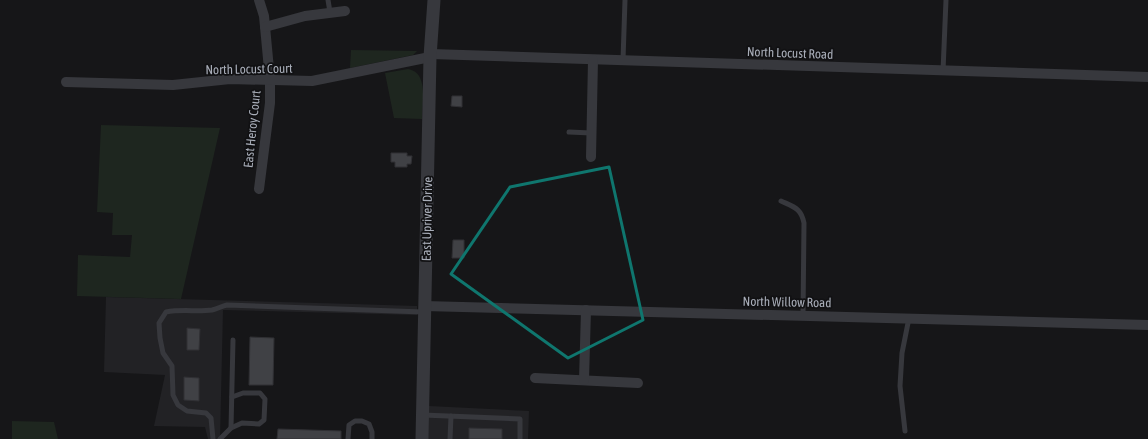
<svg xmlns="http://www.w3.org/2000/svg" width="1148" height="439" font-family="'Asap Condensed',sans-serif">
  <style>
    .built { fill: #222225 }
    .green { fill: #1e261f }
    .building { fill: #404145; stroke: #303034 }
    .lines { fill: none; stroke-linecap: round; stroke-linejoin: round }
    .service { stroke: #37383d; stroke-width: 5 }
    .minor { stroke: #37383d; stroke-width: 10 }
    .tertiary { stroke: #37383d; stroke-width: 13 }
    .marked { fill: none; stroke: #0f766e; stroke-width: 3; stroke-linejoin: round }
    .labels { text-anchor: middle; dominant-baseline: central; stroke-width: 3.5; stroke-linejoin: round; paint-order: stroke }
    .street-label { font-size: 13px; fill: #a8adb8; stroke: #111113 }
  </style>
  <rect width="100%" height="100%" fill="#161618"/>
  <g class="built">
    <path d="M106,297L353,304L417,306V315L223,310L220,439H208L205,427L154,426L165,375L104,372Z"/>
    <path d="M429,406L529,411L528,439H428Z"/>
  </g>
  <g class="green">
    <path d="M351,50L417,51L413,55L350,68Z"/>
    <path d="M408,69C429,72 422,104 422,119L394,118L385,73Z"/>
    <path d="M101,125L220,128L181,299L77,296L78,255L130,257L132,235H112L113,213L97,212Z"/>
    <path d="M12,421L54,422L58,439H12Z"/>
  </g>
  <g class="building">
    <path d="M452,96H462V107L451,106Z"/>
    <path d="M391,153H407V156H412L411,164H407V167H395V162H391Z"/>
    <path d="M453,240H464V258H452Z"/>
    <path d="M187,328L200,329L199,350H187Z"/>
    <path d="M250,337L274,338L273,385H249Z"/>
    <path d="M184,377L199,378V401L184,400Z"/>
    <path d="M469,428L502,429V439H469Z"/>
    <path d="M278,429L341,431V439H277Z"/>
  </g>
  <g class="lines">
    <g class="service">
      <path d="M328,0L330,12"/>
      <path d="M623,60L625,0"/>
      <path d="M943,71L946,0"/>
      <path d="M569,132L591,133"/>
      <path d="M781,201C794,207 801,208 804,223L803,316"/>
      <path d="M423,415L520,419V439"/>
      <path d="M231,428L242,423L259,424L264,420L265,399L260,393H243L232,397"/>
      <path d="M905,431L900,386L902,353L909,318"/>
      <path d="M213,439L211,418L206,413L187,411L178,405L173,395L172,366L163,353L160,338L159,323L166,312C182,309 197,312 212,310C217,309 222,306 227,305L423,312"/>
      <path d="M220,439L231,428L233,340"/>
      <path d="M348,439L349,425L355,421H362L369,424L372,432V439"/>
      <path d="M450,439L451,416"/>
    </g>
    <g class="minor">
      <path d="M259,0L264,16L270,80V103L259,189"/>
      <path d="M265,27L305,16L345,11"/>
      <path d="M431,54L1148,77"/>
      <path d="M66,82L173,85L230,79L312,81L430,57"/>
      <path d="M591,157L593,60"/>
      <path d="M424,306L1148,325"/>
      <path d="M535,378L638,383"/>
      <path d="M584,380L586,310"/>
    </g>
    <path class="tertiary" d="M422,439L430,57L434,0"/>
  </g>
  <path class="marked" d="M609,167L643,320L568,358L451,274L510,187Z"/>
  <g class="labels">
    <g class="street-label">
      <text transform="translate(790 53) rotate(2)">North Locust Road</text>
      <text transform="translate(249 69) rotate(-1)">North Locust Court</text>
      <text transform="translate(252 129) rotate(-84)">East Heroy Court</text>
      <text transform="translate(427 219) rotate(-89)">East Upriver Drive</text>
      <text transform="translate(787 302) rotate(1)">North Willow Road</text>
    </g>
  </g>
</svg>
